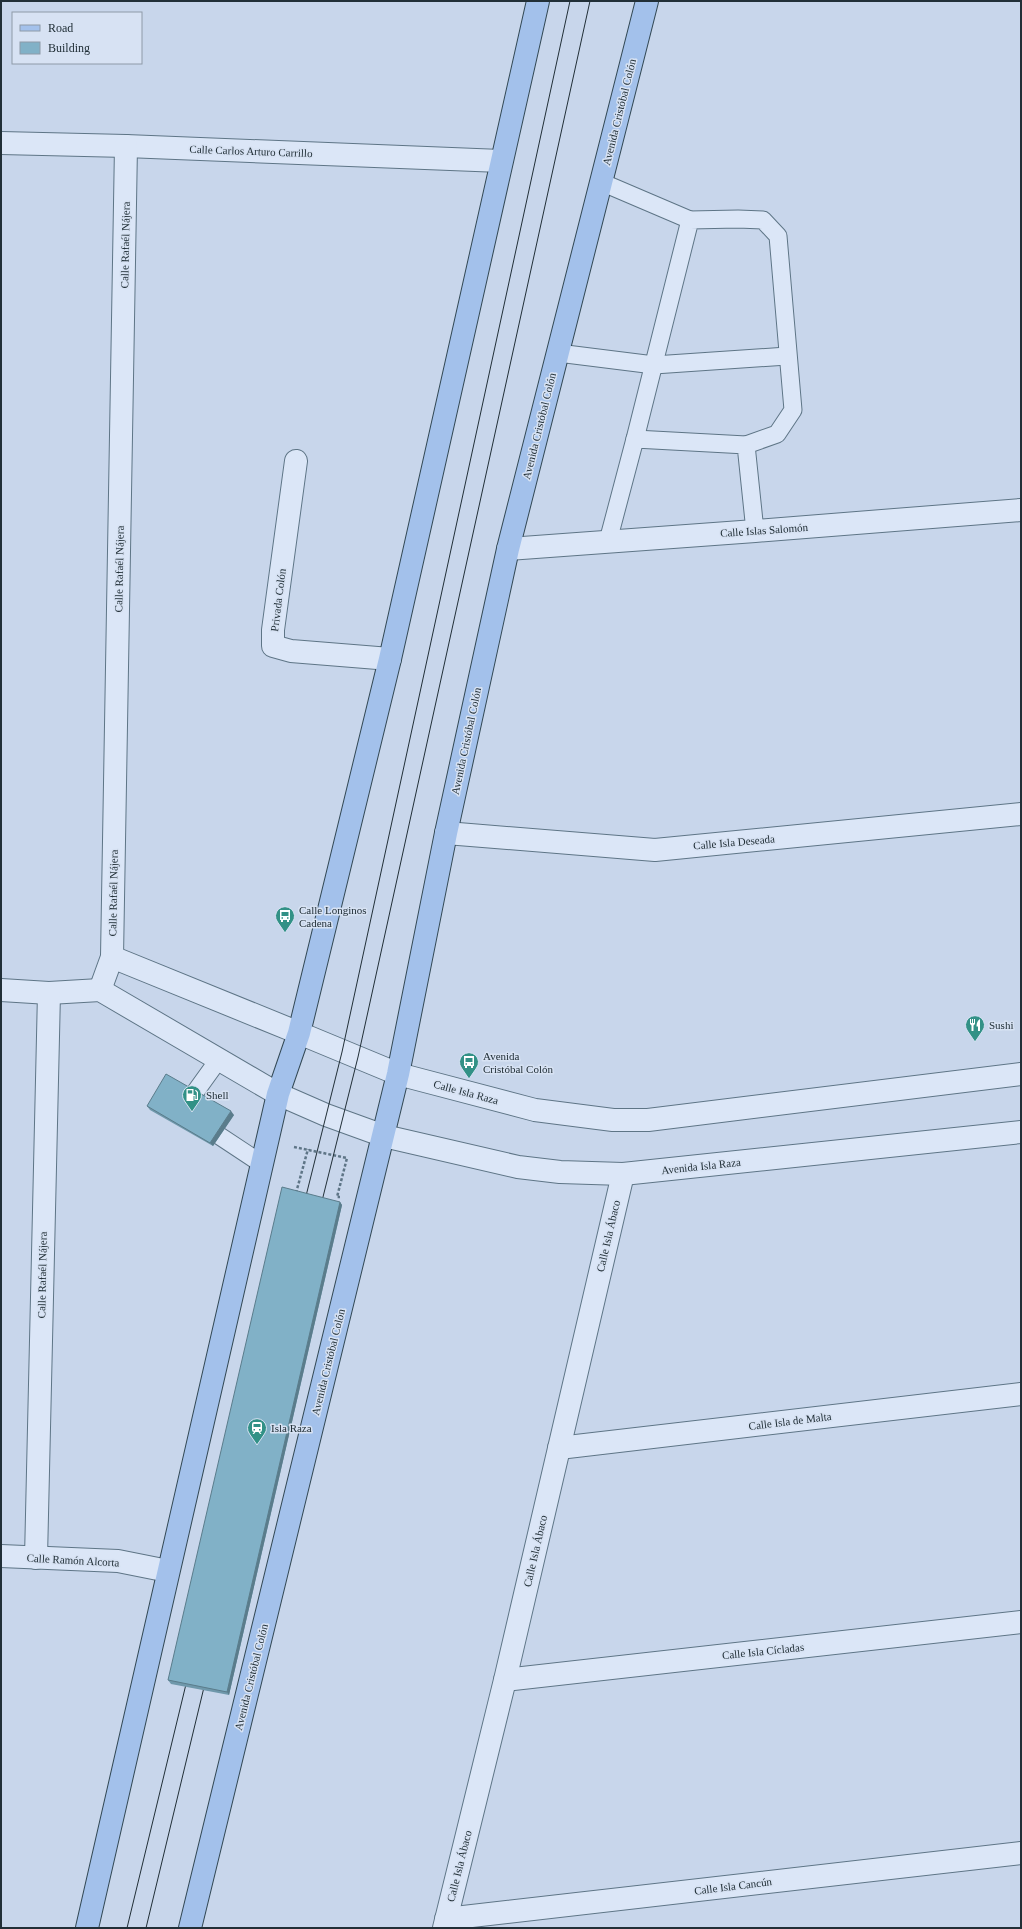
<svg xmlns="http://www.w3.org/2000/svg" width="1022" height="1929" font-family="Georgia,serif">
  <style>
    .lines { fill: none; stroke-linecap: round; stroke-linejoin: round }
    .service-casing { stroke: #5e7586; stroke-width: 19 }
    .minor-casing { stroke: #5e7586; stroke-width: 24 }
    .tertiary-casing { stroke: #5e7586; stroke-width: 24 }
    .primary-casing { stroke: #324854; stroke-width: 24 }
    .path { stroke: #5e7586; stroke-width: 2.5; stroke-dasharray: 3 2; stroke-linecap: butt }
    .service { stroke: #dbe6f7; stroke-width: 17 }
    .minor { stroke: #dbe6f7; stroke-width: 22 }
    .tertiary { stroke: #dbe6f7; stroke-width: 22 }
    .primary { stroke: #a3c1eb; stroke-width: 22 }
    .tram { stroke: #212f37; stroke-width: 1 }
    .wall { fill: #6f98ab }
    .shaded-wall { fill: #5a7c8b }
    .building { fill: #81b1c7; stroke: #5a7c8b }
    .labels { text-anchor: middle; dominant-baseline: central; stroke-width: 3; stroke-linejoin: round; paint-order: stroke }
    .street-label { font-size: 11px; fill: #212f37; stroke: #d7e2f3 }
    .poi-label { font-size: 11px; fill: #212f37; stroke: #d7e2f3; text-anchor: start }
  </style>
  <rect width="100%" height="100%" fill="#c8d6eb"/>
  <g class="lines">
    <defs>
      <g id="service">
        <path d="M601,182L690,220"/>
        <path d="M558,353L654,365L787,356"/>
        <path d="M635,439L690,220L738,219L763,220L778,236L793,410L777,434L746,445"/>
        <path d="M608,541L635,439L746,445L755,531"/>
        <path d="M183,1109L219,1059"/>
        <path d="M200,1123L262,1164"/>
      </g>
      <g id="minor">
        <path d="M1,143L126,146L501,161"/>
        <path d="M296,461L273,630V646L291,651L390,659"/>
        <path d="M508,549L755,531L1021,510"/>
        <path d="M446,833L655,850L1021,814"/>
        <path d="M112,957L299,1033"/>
        <path d="M1,990L49,993L100,990L278,1094"/>
        <path d="M100,990L112,957L126,146"/>
        <path d="M559,1448L1021,1394"/>
        <path d="M1,1556L118,1561L168,1571"/>
        <path d="M36,1558L49,993"/>
        <path d="M505,1680L1021,1622"/>
        <path d="M446,1919L1021,1853"/>
        <path d="M444,1928L505,1680L623,1174"/>
      </g>
      <g id="tertiary">
        <path d="M299,1033L398,1074L535,1110L613,1120H648L1021,1074"/>
        <path d="M278,1094L326,1115L384,1136L518,1167L560,1172L623,1174L1021,1132"/>
      </g>
      <g id="primary">
        <path d="M87,1928L278,1094L299,1033L390,659L538,1"/>
        <path d="M190,1928L398,1074L446,833L508,549L647,1"/>
      </g>
    </defs>
    <use href="#service" class="service-casing"/>
    <use href="#minor" class="minor-casing"/>
    <use href="#tertiary" class="tertiary-casing"/>
    <use href="#primary" class="primary-casing"/>
    <g class="path">
      <path d="M294,1147L347,1158L337,1197H340"/>
      <path d="M296,1193L308,1149"/>
    </g>
    <use href="#service" class="service"/>
    <use href="#minor" class="minor"/>
    <use href="#tertiary" class="tertiary"/>
    <use href="#primary" class="primary"/>
    <g class="tram">
      <path d="M304,1204L342,1052L570,1"/>
      <path d="M320,1209L358,1057L590,1"/>
      <path d="M127,1928L188,1676"/>
      <path d="M146,1928L206,1679"/>
    </g>
  </g>
  <g class="wall">
    <path d="M147,1106L234,1115L213,1146L150,1110Z"/>
    <path d="M340,1202L342,1205L229,1695L171,1684L168,1680Z"/>
  </g>
  <g class="shaded-wall">
    <path d="M231,1111L234,1115L213,1146L210,1143Z"/>
    <path d="M340,1202L342,1205L229,1695L227,1692Z"/>
  </g>
  <g class="building">
    <path d="M166,1074L231,1111L210,1143L147,1106Z"/>
    <path d="M282,1187L340,1202L227,1692L168,1680Z"/>
  </g>
  <defs>
    <symbol id="bus-pin" viewBox="-11 -11 22 30"><path d="M0 17L-7.5 6A9.5 9.5 0 1 1 7.5 6Z" fill="#329186" stroke="#d7e2f3"/><path d="M-5-6H5V4H4V6H2V4H-2V6H-4V4H-5ZM-3.5-4V0h7V-4ZM-3.5 1.2v1.5H-2V1.2ZM2 1.2v1.5H3.5V1.2Z" fill="#fff"/></symbol>
    <symbol id="restaurant-pin" viewBox="-11 -11 22 30"><path d="M0 17L-7.5 6A9.5 9.5 0 1 1 7.5 6Z" fill="#329186" stroke="#d7e2f3"/><path d="M-5-6h1v4h1v-4h1v4h1v-4h1v5L-1.5 .5V6h-2V.5L-5-1ZM5-6V6H3V1.5H1.5Q1.5-4 5-6Z" fill="#fff"/></symbol>
    <symbol id="fuel-pin" viewBox="-11 -11 22 30"><path d="M0 17L-7.5 6A9.5 9.5 0 1 1 7.5 6Z" fill="#329186" stroke="#d7e2f3"/><path d="M-5.5-6h7V0h2V4h1.3V-2.5L3-4.5l.8-.8L6-3V5H2.5V1h-1V6h-7ZM-4.2-4.7v3.2H.2V-4.7Z" fill="#fff"/></symbol>
    <symbol id="station-pin" viewBox="-11 -11 22 30"><path d="M0 17L-7.5 6A9.5 9.5 0 1 1 7.5 6Z" fill="#329186" stroke="#d7e2f3"/><path d="M-3-6H3Q5-6 5-4V2Q5 4 3 4L4.5 6H3L1.5 4h-3L-3 6H-4.5L-3 4Q-5 4-5 2V-4Q-5-6-3-6ZM-3.5-4v3h7v-3ZM-3.5 1v1.5H-2V1ZM2 1v1.5H3.5V1Z" fill="#fff"/></symbol>
  </defs>
  <g fill-rule="evenodd">
    <use href="#bus-pin" x="274" y="905" width="22" height="30"/>
    <use href="#restaurant-pin" x="964" y="1014" width="22" height="30"/>
    <use href="#bus-pin" x="458" y="1051" width="22" height="30"/>
    <use href="#fuel-pin" x="181" y="1084" width="22" height="30"/>
    <use href="#station-pin" x="246" y="1417" width="22" height="30"/>
  </g>
  <g class="labels">
    <g class="street-label">
      <text transform="translate(619 112) rotate(-76)">Avenida Cristóbal Colón</text>
      <text transform="translate(251 151) rotate(2)">Calle Carlos Arturo Carrillo</text>
      <text transform="translate(125 245) rotate(-89)">Calle Rafaél Nájera</text>
      <text transform="translate(539 426) rotate(-76)">Avenida Cristóbal Colón</text>
      <text transform="translate(764 530) rotate(-4)">Calle Islas Salomón</text>
      <text transform="translate(119 569) rotate(-89)">Calle Rafaél Nájera</text>
      <text transform="translate(278 600) rotate(-83)">Privada Colón</text>
      <text transform="translate(466 741) rotate(-78)">Avenida Cristóbal Colón</text>
      <text transform="translate(734 842) rotate(-5)">Calle Isla Deseada</text>
      <text transform="translate(113 893) rotate(-89)">Calle Rafaél Nájera</text>
      <text transform="translate(466 1092) rotate(15)">Calle Isla Raza</text>
      <text transform="translate(701 1166) rotate(-6)">Avenida Isla Raza</text>
      <text transform="translate(608 1236) rotate(-77)">Calle Isla Ábaco</text>
      <text transform="translate(42 1275) rotate(-89)">Calle Rafaél Nájera</text>
      <text transform="translate(328 1362) rotate(-76)">Avenida Cristóbal Colón</text>
      <text transform="translate(790 1421) rotate(-7)">Calle Isla de Malta</text>
      <text transform="translate(535 1551) rotate(-77)">Calle Isla Ábaco</text>
      <text transform="translate(73 1560) rotate(3)">Calle Ramón Alcorta</text>
      <text transform="translate(763 1651) rotate(-6)">Calle Isla Cícladas</text>
      <text transform="translate(251 1677) rotate(-76)">Avenida Cristóbal Colón</text>
      <text transform="translate(459 1866) rotate(-76)">Calle Isla Ábaco</text>
      <text transform="translate(733 1886) rotate(-7)">Calle Isla Cancún</text>
    </g>
    <g class="poi-label">
      <text x="299" y="910">Calle Longinos<tspan x="299" dy="13">Cadena</tspan></text>
      <text x="989" y="1025">Sushi</text>
      <text x="483" y="1056">Avenida<tspan x="483" dy="13">Cristóbal Colón</tspan></text>
      <text x="206" y="1095">Shell</text>
      <text x="271" y="1428">Isla Raza</text>
    </g>
  </g>
  <rect width="1022" height="1929" fill="none" stroke="#212f37" stroke-width="4"/>
  <rect x="12" y="12" width="130" height="52" fill="#d7e2f3" stroke="#8e9aa8"/>
  <rect x="20" y="25" width="20" height="6" fill="#a3c1eb" stroke="#8e9aa8"/>
  <text x="48" y="32" font-size="12" fill="#212f37">Road</text>
  <rect x="20" y="42" width="20" height="12" fill="#81b1c7" stroke="#8e9aa8"/>
  <text x="48" y="52" font-size="12" fill="#212f37">Building</text>
</svg>
